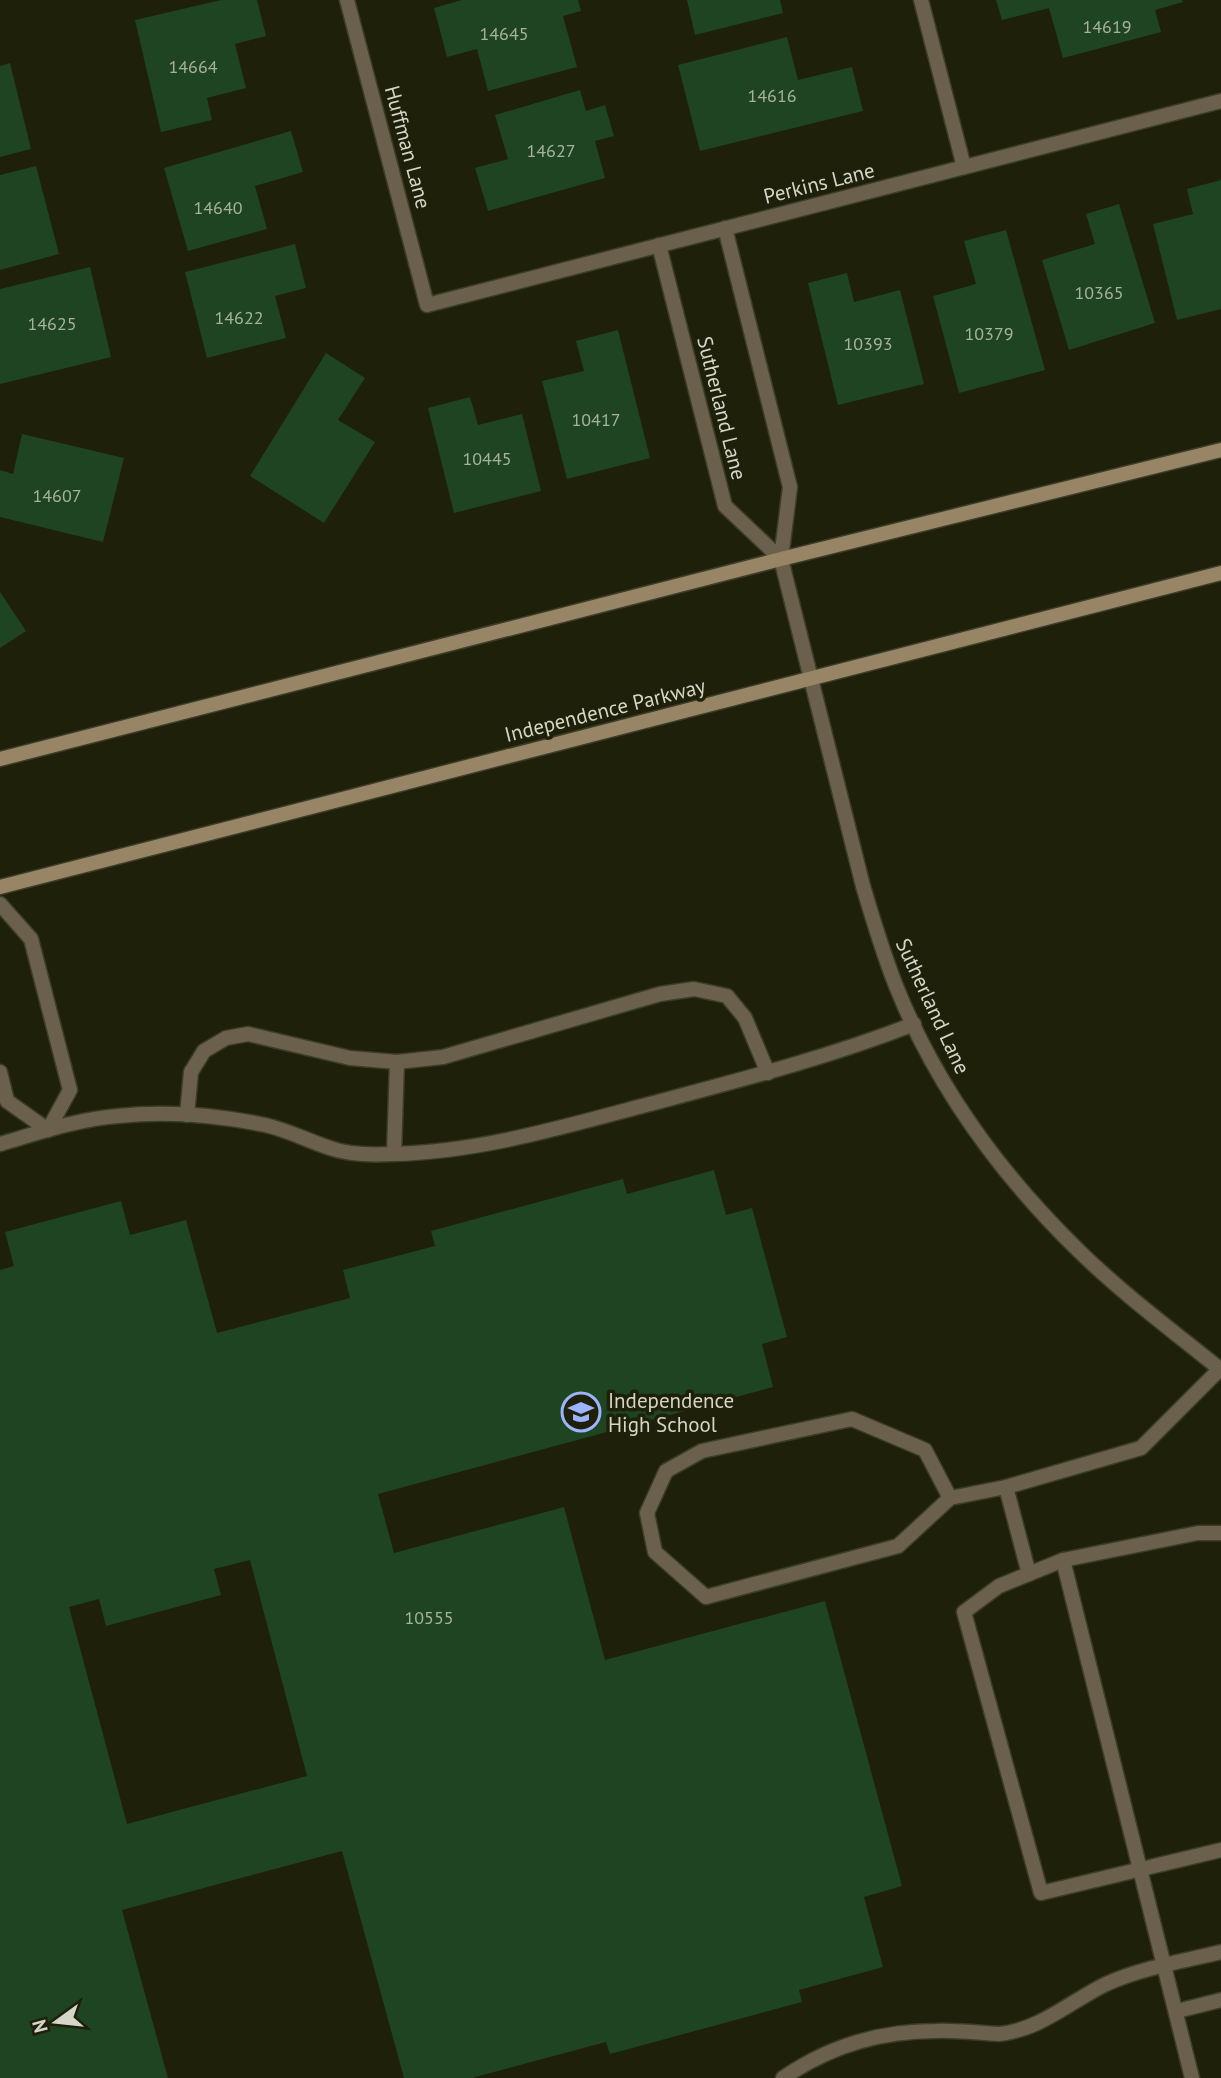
<svg xmlns="http://www.w3.org/2000/svg" width="1221" height="2078" font-family="'PT Sans',sans-serif">
  <style>
    .building { fill: #1f4421; fill-rule: evenodd }
    .lines { fill: none; stroke-linecap: round; stroke-linejoin: round }
    .service-casing { stroke: #3b3d28; stroke-width: 17 }
    .minor-casing { stroke: #3b3d28; stroke-width: 17 }
    .tertiary-casing { stroke: #3b3d28; stroke-width: 17 }
    .secondary-casing { stroke: #3b3d28; stroke-width: 17 }
    .service { stroke: #6b604c; stroke-width: 14 }
    .minor { stroke: #6b604c; stroke-width: 14 }
    .tertiary { stroke: #6b604c; stroke-width: 14 }
    .secondary { stroke: #978565; stroke-width: 14 }
    .labels { text-anchor: middle; dominant-baseline: central; stroke-width: 7; stroke-linejoin: round; paint-order: stroke }
    .number-label { font-size: 18px; fill: #a7b29e }
    .street-label { font-size: 21px; fill: #d4d6c8; stroke: #1e200a }
    .poi-label { font-size: 21px; fill: #d4d6c8; stroke: #1e200a; text-anchor: start }
  </style>
  <rect width="100%" height="100%" fill="#1e200a"/>
  <g class="building">
    <path d="M221,0H257L266,36L235,44L246,88L207,98L212,120L161,132L135,20Z"/>
    <path d="M462,0H578L581,11L563,16L577,67L488,91L477,49L447,57L434,8Z"/>
    <path d="M687,0H780L783,13L695,35Z"/>
    <path d="M996,0H1182L1183,2L1155,10L1161,32L1063,58L1049,8L1002,20Z"/>
    <path d="M787,37L798,80L852,67L863,111L700,151L678,65Z"/>
    <path d="M10,63L31,149L0,157V66Z"/>
    <path d="M580,90L586,111L605,105L614,136L595,141L605,178L488,211L475,168L508,159L495,115Z"/>
    <path d="M291,131L303,172L255,186L267,229L188,251L164,168Z"/>
    <path d="M36,166L59,254L0,270V175Z"/>
    <path d="M1221,180V309L1177,320L1153,224L1193,214L1187,189Z"/>
    <path d="M1119,204L1155,323L1069,350L1042,260L1095,244L1086,214Z"/>
    <path d="M1006,230L1045,370L959,393L933,296L976,284L964,241Z"/>
    <path d="M295,244L306,288L275,296L286,338L207,358L185,272Z"/>
    <path d="M90,267L111,357L0,384V289Z"/>
    <path d="M847,273L854,302L900,290L924,384L838,405L808,283Z"/>
    <path d="M618,330L650,458L567,479L542,381L584,371L576,341Z"/>
    <path d="M326,353L365,378L338,420L375,442L324,523L250,476Z"/>
    <path d="M470,397L478,425L522,414L541,491L454,513L428,408Z"/>
    <path d="M22,434L124,458L103,542L0,517V470L13,474Z"/>
    <path d="M0,592L26,631L0,648Z"/>
    <path d="M714,1170L726,1215L752,1208L787,1337L762,1344L773,1387L378,1494L394,1553L564,1507L605,1660L825,1601L902,1886L864,1897L883,1967L799,1990L802,2002L610,2054L606,2042L472,2078H404L342,1851L122,1910L168,2078H0V1270L14,1266L5,1232L121,1201L130,1235L186,1220L217,1333L350,1298L343,1270L435,1246L431,1231L623,1179L627,1194ZM250,1560L307,1776L127,1824L69,1607L99,1599L106,1626L221,1595L214,1569Z"/>
  </g>
  <g class="lines">
    <defs>
      <g id="service">
        <path d="M0,904L31,939L70,1090L48,1130"/>
        <path d="M0,1072L7,1101L48,1130"/>
        <path d="M187,1115L191,1072L204,1051L226,1038L248,1034L350,1058L397,1062L443,1057L660,994L694,989L727,996L745,1018L768,1073"/>
        <path d="M0,1144C38,1133 78,1119 118,1116C166,1111 217,1115 265,1125C288,1130 308,1141 330,1148C349,1155 372,1155 392,1154C479,1152 563,1127 646,1105C736,1081 827,1058 914,1024"/>
        <path d="M394,1154L397,1062"/>
        <path d="M1006,1487L1029,1574"/>
        <path d="M950,1498L925,1450L852,1419L702,1451L666,1471L647,1513L655,1552L706,1597L898,1546L950,1498L1006,1487L1141,1448L1220,1369"/>
        <path d="M1221,1533H1198L1063,1560L999,1586L964,1612L1041,1893L1221,1850"/>
        <path d="M1063,1560L1192,2078"/>
        <path d="M1177,2011L1221,2000"/>
        <path d="M783,2078C828,2047 880,2031 935,2031C956,2030 978,2033 999,2034C1040,2030 1071,2001 1106,1984C1142,1968 1183,1961 1221,1952"/>
      </g>
      <g id="minor">
        <path d="M347,0L427,305L1221,101"/>
        <path d="M921,0L964,167"/>
      </g>
      <g id="tertiary">
        <path d="M725,228L790,487L781,559L863,886C873,920 883,953 896,986C936,1086 1002,1176 1079,1251C1123,1294 1173,1331 1221,1370"/>
        <path d="M659,245L725,506L781,559"/>
      </g>
      <g id="secondary">
        <path d="M0,759L781,559L1221,450"/>
        <path d="M0,887L1221,573"/>
      </g>
    </defs>
    <use href="#service" class="service-casing"/>
    <use href="#minor" class="minor-casing"/>
    <use href="#tertiary" class="tertiary-casing"/>
    <use href="#secondary" class="secondary-casing"/>
    <use href="#service" class="service"/>
    <use href="#minor" class="minor"/>
    <use href="#tertiary" class="tertiary"/>
    <use href="#secondary" class="secondary"/>
  </g>
  <defs>
    <symbol id="school-ring" viewBox="-11 -11 22 22"><circle r="9.5" fill="#1e200a" stroke="#9bb4fd" stroke-width="1.5"/><path d="M0-5L7-2L0 1L-7-2ZM-4 1L0 2.5L4 1V4Q0 6-4 4Z" fill="#9bb4fd"/></symbol>
  </defs>
  <g fill-rule="evenodd">
    <use href="#school-ring" x="559" y="1390" width="44" height="44"/>
  </g>
  <g class="labels">
    <g class="number-label">
      <text x="1107" y="26">14619</text>
      <text x="504" y="33">14645</text>
      <text x="193" y="66">14664</text>
      <text x="772" y="95">14616</text>
      <text x="551" y="150">14627</text>
      <text x="218" y="207">14640</text>
      <text x="1099" y="292">10365</text>
      <text x="239" y="317">14622</text>
      <text x="52" y="323">14625</text>
      <text x="989" y="333">10379</text>
      <text x="868" y="343">10393</text>
      <text x="596" y="419">10417</text>
      <text x="487" y="458">10445</text>
      <text x="57" y="495">14607</text>
      <text x="429" y="1617">10555</text>
    </g>
    <g class="street-label">
      <text transform="translate(408 147) rotate(75)">Huffman Lane</text>
      <text transform="translate(819 183) rotate(-14)">Perkins Lane</text>
      <text transform="translate(722 408) rotate(76)">Sutherland Lane</text>
      <text transform="translate(605 710) rotate(-14)">Independence Parkway</text>
      <text transform="translate(933 1006) rotate(65)">Sutherland Lane</text>
    </g>
    <g class="poi-label">
      <text x="608" y="1400">Independence<tspan x="608" dy="24">High School</tspan></text>
    </g>
  </g>
  <g transform="translate(56 2022) rotate(255)" stroke="#1e200a" stroke-width="5" paint-order="stroke">
  <path d="M0-5L12 26L0 18L-12 26Z" fill="#d4d6c8"/>
  <text y="-10" font-size="19" font-weight="bold" text-anchor="middle" fill="#d4d6c8">N</text>
  </g>
</svg>
